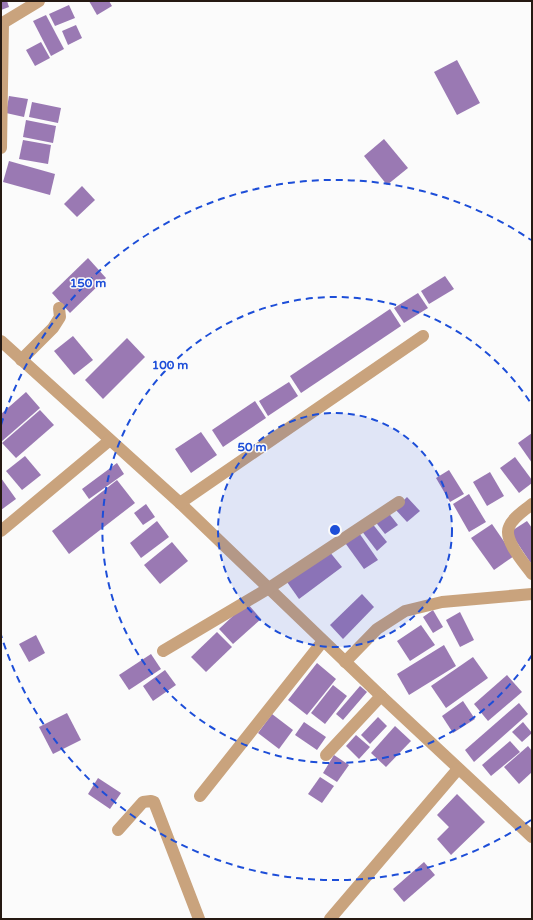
<svg xmlns="http://www.w3.org/2000/svg" width="533" height="920" font-family="'Varela Round',sans-serif">
  <style>
    .building { fill: #9a79b3 }
    .lines { fill: none; stroke-linecap: round; stroke-linejoin: round }
    .minor { stroke: #c9a37d; stroke-width: 12 }
    .ring { fill: none; stroke: #1d4ed8; stroke-width: 2; stroke-dasharray: 7 5 }
    .centre { fill: #1d4ed8; stroke: #fbfbfb; stroke-width: 2 }
    .ring-label { font-size: 12px; text-anchor: middle; font-weight: bold; fill: #1d4ed8; stroke: #fbfbfb; stroke-width: 3; stroke-linejoin: round; paint-order: stroke }
  </style>
  <rect width="100%" height="100%" fill="#fbfbfb"/>
  <g class="building">
    <path d="M1,1H7L9,7L1,10Z"/>
    <path d="M89,1H109L112,6L97,15Z"/>
    <path d="M69,5L75,18L55,26L49,14Z"/>
    <path d="M46,15L64,49L51,56L33,21Z"/>
    <path d="M76,25L82,38L68,45L62,31Z"/>
    <path d="M41,42L50,58L35,66L26,50Z"/>
    <path d="M457,60L480,103L457,115L434,72Z"/>
    <path d="M9,96L28,99L24,117L6,113Z"/>
    <path d="M32,102L61,108L58,123L29,117Z"/>
    <path d="M26,120L56,126L53,143L23,137Z"/>
    <path d="M384,139L408,168L387,185L364,156Z"/>
    <path d="M23,140L51,145L48,164L19,159Z"/>
    <path d="M9,161L55,174L50,195L3,182Z"/>
    <path d="M82,186L95,200L77,217L64,204Z"/>
    <path d="M88,258L106,278L70,313L52,293Z"/>
    <path d="M445,276L454,289L429,304L421,291Z"/>
    <path d="M418,293L428,308L404,323L394,308Z"/>
    <path d="M390,309L401,326L301,393L290,376Z"/>
    <path d="M73,336L93,360L74,375L54,351Z"/>
    <path d="M127,338L145,357L103,399L85,380Z"/>
    <path d="M289,382L298,396L268,416L259,401Z"/>
    <path d="M26,392L40,408L1,442V414Z"/>
    <path d="M255,401L266,418L223,447L212,430Z"/>
    <path d="M40,410L54,425L16,458L2,443Z"/>
    <path d="M201,432L217,455L191,473L175,449Z"/>
    <path d="M532,433V463L518,443Z"/>
    <path d="M25,456L41,475L22,490L6,471Z"/>
    <path d="M515,457L532,480V483L519,493L500,468Z"/>
    <path d="M117,463L124,474L89,499L82,489Z"/>
    <path d="M449,470L464,494L450,502L436,478Z"/>
    <path d="M490,472L504,496L487,506L473,482Z"/>
    <path d="M1,478L16,499L1,510Z"/>
    <path d="M117,480L135,503L69,554L52,531Z"/>
    <path d="M469,494L486,522L469,532L453,504Z"/>
    <path d="M407,497L420,511L407,522L395,509Z"/>
    <path d="M146,504L155,517L143,525L134,513Z"/>
    <path d="M387,511L398,525L385,534L374,520Z"/>
    <path d="M157,521L169,537L141,558L130,543Z"/>
    <path d="M527,521L532,528V565L510,532Z"/>
    <path d="M371,522L387,542L377,551L361,530Z"/>
    <path d="M492,524L514,556L494,570L471,538Z"/>
    <path d="M357,530L378,560L364,569L343,540Z"/>
    <path d="M172,542L188,561L160,584L144,565Z"/>
    <path d="M329,551L342,567L299,599L287,582Z"/>
    <path d="M362,594L374,607L343,639L330,625Z"/>
    <path d="M247,603L261,619L233,644L219,629Z"/>
    <path d="M433,610L443,627L433,633L423,617Z"/>
    <path d="M460,612L474,640L460,647L446,620Z"/>
    <path d="M421,625L435,645L410,661L397,641Z"/>
    <path d="M217,632L232,647L206,672L191,657Z"/>
    <path d="M36,635L45,653L29,662L19,644Z"/>
    <path d="M444,645L456,666L409,695L397,674Z"/>
    <path d="M151,654L161,669L129,690L119,675Z"/>
    <path d="M473,657L488,678L446,708L431,686Z"/>
    <path d="M317,663L336,679L307,715L288,700Z"/>
    <path d="M165,670L176,685L153,701L143,686Z"/>
    <path d="M507,675L522,692L488,721L474,704Z"/>
    <path d="M333,685L347,696L325,724L311,713Z"/>
    <path d="M360,686L367,692L343,720L336,714Z"/>
    <path d="M463,701L475,719L453,733L442,716Z"/>
    <path d="M519,703L528,714L474,762L465,750Z"/>
    <path d="M67,713L81,740L53,754L39,727Z"/>
    <path d="M272,714L293,730L279,749L258,733Z"/>
    <path d="M378,717L387,726L370,744L361,735Z"/>
    <path d="M304,722L326,737L317,750L295,735Z"/>
    <path d="M523,722L532,733L522,742L512,732Z"/>
    <path d="M395,726L411,741L386,767L371,753Z"/>
    <path d="M356,735L370,747L359,759L346,746Z"/>
    <path d="M510,741L520,752L491,776L482,765Z"/>
    <path d="M528,746L532,751V772L519,784L504,767Z"/>
    <path d="M334,755L349,765L337,782L323,773Z"/>
    <path d="M320,777L334,786L322,803L308,794Z"/>
    <path d="M98,778L121,793L110,809L88,794Z"/>
    <path d="M457,794L485,822L451,855L437,839L449,827L437,815Z"/>
    <path d="M424,862L435,875L404,902L393,889Z"/>
  </g>
  <g class="lines">
    <g class="minor">
      <path d="M1,24L39,1"/>
      <path d="M1,148L3,23"/>
      <path d="M1,341L180,503L381,696L532,837"/>
      <path d="M21,360L53,328L60,317L59,308"/>
      <path d="M180,503L423,336"/>
      <path d="M532,504C524,511 513,517 509,527C503,540 524,563 532,574"/>
      <path d="M1,531L110,440"/>
      <path d="M163,651L269,588L399,502"/>
      <path d="M345,662L377,629L405,611L442,602L532,594"/>
      <path d="M326,755L381,696"/>
      <path d="M200,796L323,641"/>
      <path d="M118,830L143,802L151,801L154,802L199,919"/>
      <path d="M330,919L458,769"/>
    </g>
  </g>
  <circle cx="335" cy="530" r="117" fill="#1d4ed8" fill-opacity=".12"/>
  <g class="ring">
    <circle cx="335" cy="530" r="117"/>
    <path d="M532 655A233 233 0 1 1 532 405"/>
    <path d="M531 820A350 350 0 0 1 1 635M1 425A350 350 0 0 1 531 240"/>
  </g>
  <circle cx="335" cy="530" r="6" class="centre"/>
  <g class="ring-label">
    <text x="88" y="287">150 m</text>
    <text x="170" y="369">100 m</text>
    <text x="252" y="451">50 m</text>
  </g>
  <rect width="533" height="920" fill="none" stroke="#251912" stroke-width="4"/>
</svg>
